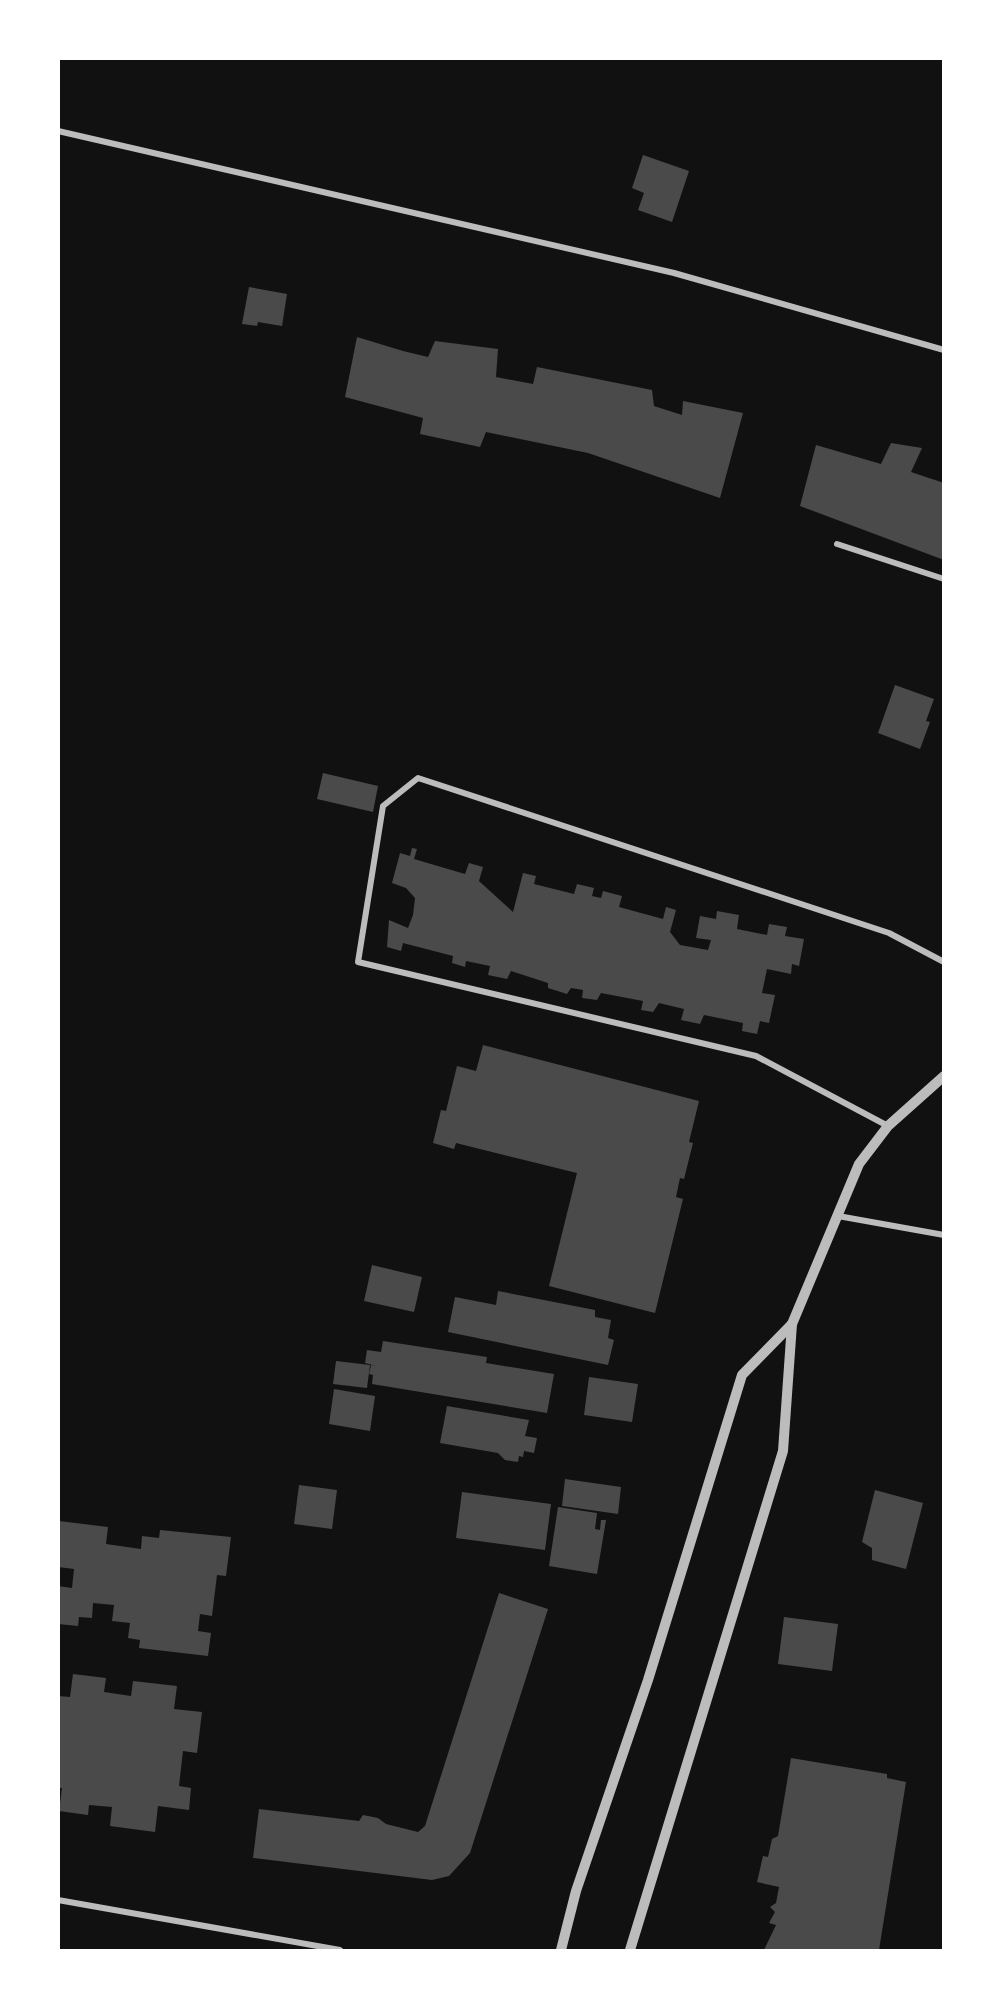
<svg xmlns="http://www.w3.org/2000/svg" width="1002" height="2009" font-family="'Fira Sans Condensed',sans-serif">
  <style>
    .building { fill: #4a4a4a }
    .lines { fill: none; stroke-linecap: round; stroke-linejoin: round }
    .minor { stroke: #bcbcbc; stroke-width: 6 }
    .tertiary { stroke: #bcbcbc; stroke-width: 10 }
  </style>
  <rect width="100%" height="100%" fill="#111"/>
  <g class="building">
    <path d="M643,155L689,171L672,222L638,210L644,193L632,188Z"/>
    <path d="M249,287L287,294L282,326L258,322L257,326L242,324Z"/>
    <path d="M357,337L403,351L428,357L435,341L498,349L496,377L533,384L537,367L652,390L654,406L682,415L683,401L743,413L720,498L588,453L486,432L480,447L420,434L423,418L345,397Z"/>
    <path d="M891,443L922,448L911,472L944,483V560L800,506L816,445L881,464Z"/>
    <path d="M895,685L934,699L926,721L930,722L920,749L878,733Z"/>
    <path d="M323,773L378,786L373,812L317,799Z"/>
    <path d="M412,848L417,849L414,859L465,874L469,863L483,867L479,881L513,912L523,873L536,876L534,884L574,894L577,884L594,888L592,896L601,898L603,891L622,896L619,907L663,919L666,907L676,910L670,932L680,945L708,950L711,940L696,938L700,916L716,919L717,911L739,915L737,929L767,935L769,924L787,927L785,936L804,939L799,966L792,964L791,974L767,969L762,993L775,995L769,1023L760,1021L757,1034L742,1031L743,1023L704,1015L700,1024L681,1020L684,1009L659,1003L653,1012L641,1010L643,1001L601,993L597,1000L582,998L583,990L571,988L567,994L548,988V983L511,971L507,979L488,975L490,966L466,961L465,967L452,963L453,956L403,943L401,951L387,947L389,920L408,928L413,915L415,898L406,888L392,883L400,853L410,856Z"/>
    <path d="M483,1045L699,1101L689,1142L693,1143L684,1179L680,1178L676,1197L683,1199L655,1313L549,1286L577,1173L456,1143L454,1149L433,1143L441,1110L446,1111L457,1066L476,1071Z"/>
    <path d="M372,1265L422,1277L414,1312L364,1301Z"/>
    <path d="M498,1291L595,1310V1317L611,1320L608,1338L614,1340L608,1365L448,1332L455,1297L496,1305Z"/>
    <path d="M383,1341L487,1357L486,1363L554,1374L547,1413L372,1384L373,1375L369,1374L371,1365L376,1366L365,1363L367,1350L381,1352Z"/>
    <path d="M336,1361L370,1365L367,1388L333,1384Z"/>
    <path d="M589,1377L638,1384L632,1422L584,1415Z"/>
    <path d="M334,1389L375,1396L370,1431L329,1424Z"/>
    <path d="M447,1406L529,1420L525,1436L537,1438L534,1453L524,1451L523,1457L519,1456L518,1462L505,1460L498,1453L440,1443Z"/>
    <path d="M565,1479L621,1487L618,1514L562,1506Z"/>
    <path d="M299,1485L337,1490L332,1529L294,1524Z"/>
    <path d="M875,1490L923,1503L906,1569L872,1560V1548L862,1542Z"/>
    <path d="M462,1492L551,1504L545,1550L456,1538Z"/>
    <path d="M558,1507L597,1513L595,1529L600,1530L601,1520H606L597,1574L549,1566Z"/>
    <path d="M59,1521L108,1527L106,1544L141,1549L142,1536L159,1538L160,1530L231,1537L226,1576L217,1575L212,1616L200,1614L198,1631L211,1633L208,1656L139,1648L140,1640L128,1638L130,1623L112,1621L114,1605L93,1603L92,1618L79,1617L78,1626L58,1624V1586L72,1588L74,1569L58,1567Z"/>
    <path d="M499,1593L548,1609L470,1853L449,1876L432,1880L253,1858L259,1809L359,1821L363,1815L378,1818L386,1824L418,1832L425,1826Z"/>
    <path d="M784,1617L838,1624L832,1671L778,1664Z"/>
    <path d="M73,1674L106,1678L104,1692L131,1696L133,1681L177,1686L174,1709L202,1712L197,1753L183,1751L179,1786L191,1788L189,1810L158,1806L155,1832L110,1826L112,1807L89,1805L88,1815L59,1811L62,1788H58V1696L70,1697Z"/>
    <path d="M791,1758L887,1774V1778L906,1782L879,1950H764L776,1925L769,1923L775,1912L770,1907L776,1903L779,1887L757,1882L763,1856L768,1857L772,1839L778,1836Z"/>
  </g>
  <g class="lines">
    <g class="minor">
      <path d="M58,131L674,273L944,350"/>
      <path d="M837,544L944,579"/>
      <path d="M888,1126L756,1056L358,962L383,806L418,778L889,933L944,962"/>
      <path d="M838,1216L944,1235"/>
      <path d="M58,1900L340,1950"/>
    </g>
    <g class="tertiary">
      <path d="M561,1950L576,1891L648,1680L742,1375L792,1324"/>
      <path d="M630,1950L783,1451L792,1324L859,1164L888,1126L944,1076"/>
    </g>
  </g>
  <rect width="1002" height="2009" fill="none" stroke="#ffffff" stroke-width="120"/>
</svg>
